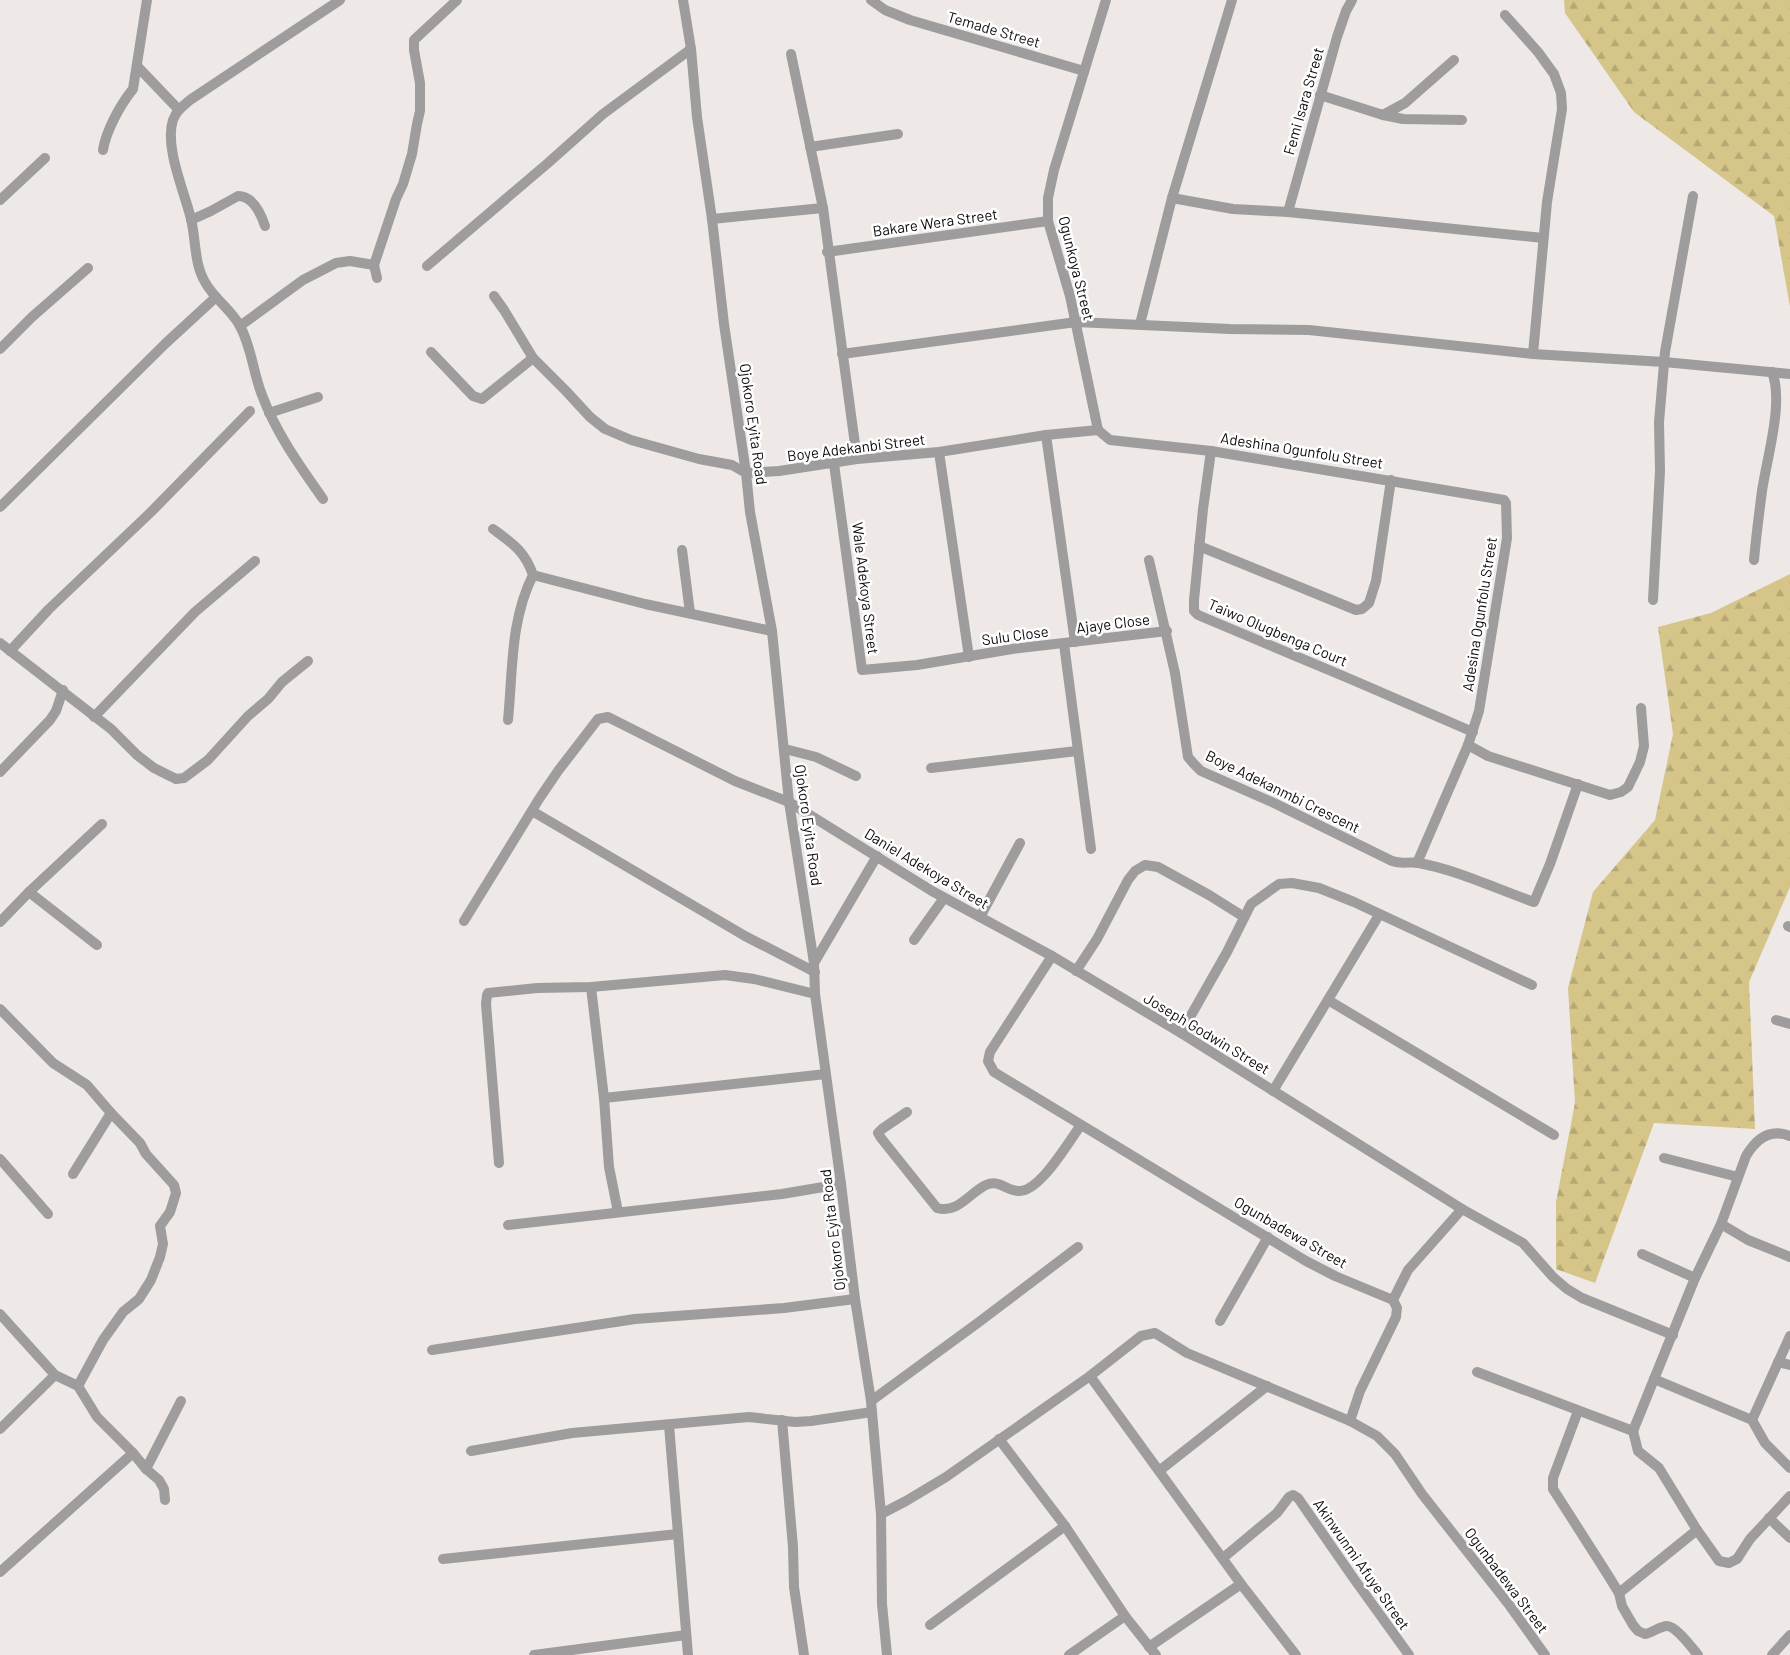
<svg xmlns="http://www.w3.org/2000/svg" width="1790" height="1655" font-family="Barlow,sans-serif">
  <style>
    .forest { fill: url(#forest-firs) }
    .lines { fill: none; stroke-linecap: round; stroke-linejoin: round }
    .street { stroke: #9e9c9c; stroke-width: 10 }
    .labels { text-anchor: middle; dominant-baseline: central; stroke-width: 5; stroke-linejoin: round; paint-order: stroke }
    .street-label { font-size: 15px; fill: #0d0b0b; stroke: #fff }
  </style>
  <defs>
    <pattern id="forest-firs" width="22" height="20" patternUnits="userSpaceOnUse" patternTransform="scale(1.25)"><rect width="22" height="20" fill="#d5c588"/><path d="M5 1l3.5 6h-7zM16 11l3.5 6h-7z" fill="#b6a874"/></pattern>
  </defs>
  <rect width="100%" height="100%" fill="#eee8e6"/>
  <g class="forest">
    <path d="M1564,0H1790V307L1774,216L1634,112L1565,13Z"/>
    <path d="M1790,574V887L1749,982L1755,1129L1654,1123L1595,1283L1556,1269V1202L1575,1103L1568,988L1593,892L1655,820L1673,734L1658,627L1711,613Z"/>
  </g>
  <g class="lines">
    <g class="street">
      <path d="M683,0L691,49L697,117L712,219L724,324L746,473L750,512L772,631L789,802L814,963L815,994L841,1184L855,1299L871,1401L881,1514L882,1604L887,1655"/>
      <path d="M871,0L885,10L910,20L1084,71"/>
      <path d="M1505,15L1538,52L1554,74L1561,93L1562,109L1547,202L1533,354"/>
      <path d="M791,54L823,208L857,459"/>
      <path d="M137,66L179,110"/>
      <path d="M1320,95L1383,115L1403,119L1462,120"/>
      <path d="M1383,115L1405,103L1454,60"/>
      <path d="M810,147L898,134"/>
      <path d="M103,150C106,131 120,105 133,89L147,0"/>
      <path d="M1172,198L1233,209L1288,212L1543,238"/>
      <path d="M0,200L45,158"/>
      <path d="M1288,212L1337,37L1346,11L1352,0"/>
      <path d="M712,219L823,208"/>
      <path d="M191,220L211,211L238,196C253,196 261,214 265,226"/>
      <path d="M827,252L1048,221"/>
      <path d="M427,266L548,163L603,114L691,49"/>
      <path d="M377,278L374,265L396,199L403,184L412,154L417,124L420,111V83L414,50V40L457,0"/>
      <path d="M494,296L504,310L533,358L566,391L590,417L605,429L631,440L699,459L732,465L746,473"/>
      <path d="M1140,324L1172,198L1232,0"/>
      <path d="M240,326L303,280L336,263L350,261L374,265"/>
      <path d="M0,349L32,317L88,268"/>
      <path d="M431,352L473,396L482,399L533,358"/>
      <path d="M842,354L1076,322L1230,329L1309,330L1533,354L1664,362L1790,374"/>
      <path d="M269,413L318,397"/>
      <path d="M1098,430L1110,440L1211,451L1504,500L1506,503L1507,538L1479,711L1468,745L1417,863"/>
      <path d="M1098,430L1070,296L1048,221V198L1054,170L1106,0"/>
      <path d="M1046,435L1075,642"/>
      <path d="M1211,451L1203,509L1194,600V611L1198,615L1355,681L1473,732"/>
      <path d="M939,452L969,657"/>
      <path d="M834,464L862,670L917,665L1012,649L1167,631"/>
      <path d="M746,473L779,471L857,459L939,452L1046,435L1098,430"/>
      <path d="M323,499C300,466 276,433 262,395C253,373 252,348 240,326C231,309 214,299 205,282C194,264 196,239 191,219C185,193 164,147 173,120C176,111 183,106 190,100L340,0"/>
      <path d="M0,507L166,343L216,297"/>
      <path d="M493,529C512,543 525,551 533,575C510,621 513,670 508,720"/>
      <path d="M1199,546L1356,610L1362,609L1369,603L1376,581L1391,480"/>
      <path d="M682,550L690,613"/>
      <path d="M1149,560L1175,673L1188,757L1194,764L1201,771L1274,803L1392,861C1403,865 1409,861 1419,863C1457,870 1497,889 1534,902L1550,864L1578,784"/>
      <path d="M1754,560C1756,537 1759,514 1762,491C1767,457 1784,403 1772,372"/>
      <path d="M533,575L645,604L772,631"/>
      <path d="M1653,600L1660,471L1659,422L1665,352L1693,196"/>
      <path d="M0,643L111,729L137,755L154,768L176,779L184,778L208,760L248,716L268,699L282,682L308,661"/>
      <path d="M1064,644L1091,849"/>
      <path d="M10,651L49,609L151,512L250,411"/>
      <path d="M94,717L195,612L255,561"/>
      <path d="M1468,745L1488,756L1610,795L1621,792L1628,787L1640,762L1644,746L1641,708"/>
      <path d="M785,749L816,757L856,776"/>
      <path d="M931,768L1077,751"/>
      <path d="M0,772L50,720L56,711L63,690"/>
      <path d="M532,811L745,936L815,972"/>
      <path d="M29,892L97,945"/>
      <path d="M980,917L1020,843"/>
      <path d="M464,921L539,799L558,771L598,719L608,717L735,781L789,802L932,891L1052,956L1181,1033L1462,1209L1523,1243L1553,1277L1567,1289L1582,1298L1673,1335"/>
      <path d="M0,922L29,892L102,824"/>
      <path d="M1788,926L1790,927"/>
      <path d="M914,940L944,898"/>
      <path d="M1052,956L990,1052L988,1061L994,1072L1306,1261L1335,1276L1393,1300L1397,1308L1396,1317L1360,1391L1350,1421"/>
      <path d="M814,963L877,856"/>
      <path d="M1076,971L1097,939L1128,880L1135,871L1145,865L1158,867L1209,895L1244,917"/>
      <path d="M591,987L604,1098L609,1167L618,1212"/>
      <path d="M1328,1000L1554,1135"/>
      <path d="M0,1009L53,1063L87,1085L111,1113L140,1143L146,1154L174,1185L176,1193L170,1212L160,1226L163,1244L160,1257L151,1280L139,1299L123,1312L103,1340L78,1386"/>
      <path d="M1776,1020L1790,1024"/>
      <path d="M1181,1033L1227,952L1251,904L1279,884L1292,883L1319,888L1354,902L1532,985"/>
      <path d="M1273,1091L1379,915"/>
      <path d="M604,1098L826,1074"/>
      <path d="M907,1112L882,1129L878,1133L881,1138L937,1208C958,1214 969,1193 986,1185C1000,1179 1006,1191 1019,1191C1040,1192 1069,1141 1081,1125"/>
      <path d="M1664,1158L1738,1177"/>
      <path d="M0,1159L48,1214"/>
      <path d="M499,1163L486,1004L487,995L488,993L537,988L591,987L725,975L754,979L815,994"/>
      <path d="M73,1174L111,1113"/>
      <path d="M1721,1224L1748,1240L1790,1257"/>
      <path d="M508,1225L782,1194L841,1184"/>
      <path d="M1642,1254L1695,1278"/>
      <path d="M1393,1300L1408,1270L1462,1209"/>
      <path d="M0,1314L55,1375L78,1386L97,1417L133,1453L146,1469L159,1480L164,1489L165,1500"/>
      <path d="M1220,1321L1268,1237"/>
      <path d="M1790,1336L1752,1420L1765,1443L1790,1468"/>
      <path d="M432,1350L635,1319L784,1308L855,1299"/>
      <path d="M1778,1362L1790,1365"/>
      <path d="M1477,1372L1633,1431L1638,1451L1659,1468L1697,1530L1719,1561L1729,1563L1737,1559L1750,1539L1790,1496"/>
      <path d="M1090,1376L1241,1584L1296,1655"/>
      <path d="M1654,1379L1752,1420"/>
      <path d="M871,1401L979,1322L1078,1247"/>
      <path d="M1578,1411L1553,1478V1489L1606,1572L1619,1593L1622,1606L1633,1625L1638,1631L1645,1634C1652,1633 1660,1626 1667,1626C1676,1626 1692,1648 1698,1655"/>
      <path d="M782,1420L793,1547L794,1587L804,1655"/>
      <path d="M669,1425L688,1655"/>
      <path d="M0,1429L55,1375"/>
      <path d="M1633,1431L1695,1278L1721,1224L1746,1156C1756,1139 1770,1128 1790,1136"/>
      <path d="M999,1439L1065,1526L1125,1616L1156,1655"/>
      <path d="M471,1451L572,1433L749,1417L795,1422L811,1421L872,1412"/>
      <path d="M146,1469L181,1401"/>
      <path d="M1159,1471L1267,1386"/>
      <path d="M881,1514L906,1501L946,1477L1090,1376L1141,1336L1155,1333L1187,1353L1350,1421L1377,1436L1395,1454L1422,1494L1510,1606L1545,1655"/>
      <path d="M1769,1518L1790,1538"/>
      <path d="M1223,1558L1277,1513L1289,1497L1293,1495L1298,1498L1352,1576L1409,1655"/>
      <path d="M443,1559L678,1534"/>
      <path d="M0,1572L133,1453"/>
      <path d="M1619,1593L1697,1530"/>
      <path d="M930,1625L1065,1526"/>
      <path d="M1149,1647L1241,1584"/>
      <path d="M534,1655L686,1635"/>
      <path d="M1069,1655L1125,1616"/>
      <path d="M1772,1655L1790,1635"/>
    </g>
  </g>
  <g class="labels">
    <g class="street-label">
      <text transform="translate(994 29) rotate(16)">Temade Street</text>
      <text transform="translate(1303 101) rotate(-74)">Femi Isara Street</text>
      <text transform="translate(935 222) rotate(-8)">Bakare Wera Street</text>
      <text transform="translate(1077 268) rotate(76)">Ogunkoya Street</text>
      <text transform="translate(754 424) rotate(82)">Ojokoro Eyita Road</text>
      <text transform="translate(856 447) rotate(-7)">Boye Adekanbi Street</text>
      <text transform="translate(1302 450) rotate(9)">Adeshina Ogunfolu Street</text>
      <text transform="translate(866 588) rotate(83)">Wale Adekoya Street</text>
      <text transform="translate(1479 614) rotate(-81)">Adesina Ogunfolu Street</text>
      <text transform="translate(1113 623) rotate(-7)">Ajaye Close</text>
      <text transform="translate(1278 632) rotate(23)">Taiwo Olugbenga Court</text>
      <text transform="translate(1015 635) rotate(-8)">Sulu Close</text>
      <text transform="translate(1283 791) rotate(26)">Boye Adekanmbi Crescent</text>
      <text transform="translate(809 825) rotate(82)">Ojokoro Eyita Road</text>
      <text transform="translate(927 868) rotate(31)">Daniel Adekoya Street</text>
      <text transform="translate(1207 1033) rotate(31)">Joseph Godwin Street</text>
      <text transform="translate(832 1230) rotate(-97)">Ojokoro Eyita Road</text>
      <text transform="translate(1291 1232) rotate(30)">Ogunbadewa Street</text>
      <text transform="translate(1362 1564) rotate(55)">Akinwunmi Afuye Street</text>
      <text transform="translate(1507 1580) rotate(53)">Ogunbadewa Street</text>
    </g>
  </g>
</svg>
